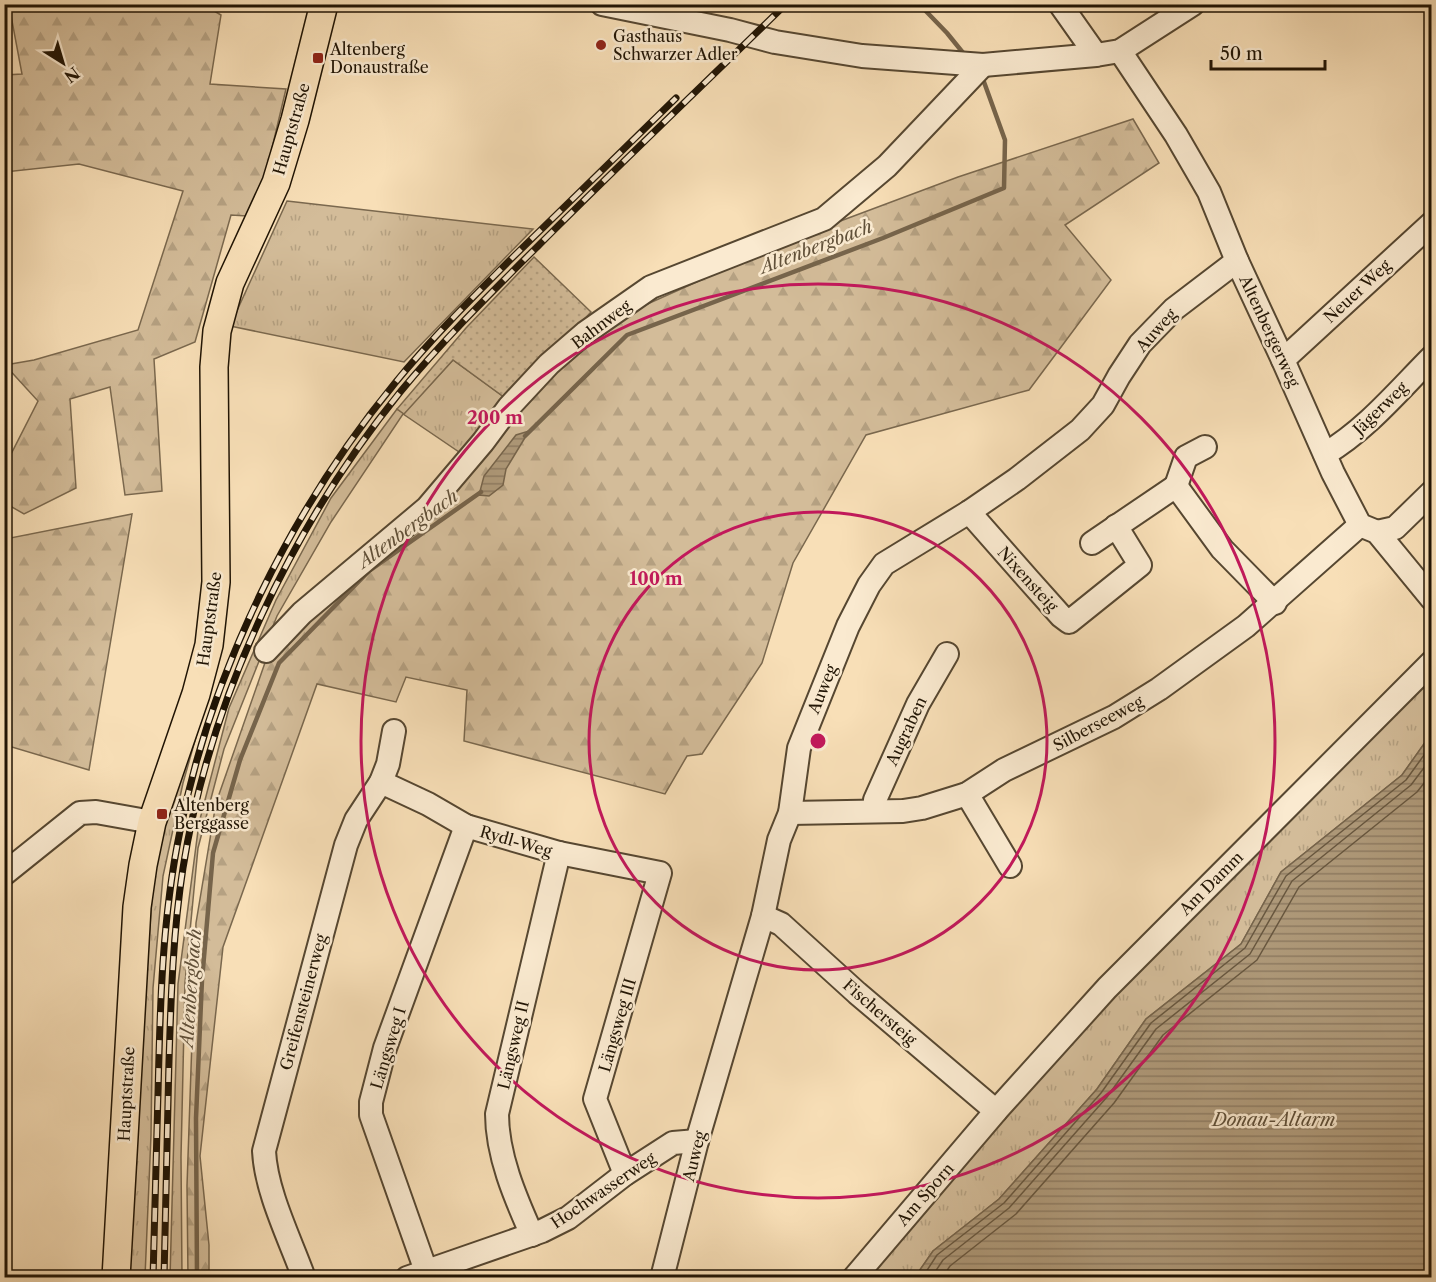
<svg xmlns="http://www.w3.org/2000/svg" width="1436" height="1282" font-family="'Libre Caslon Text',serif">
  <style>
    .grass { fill: url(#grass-tufts); stroke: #7a684e; stroke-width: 1.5 }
    .forest { fill: url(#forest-firs); stroke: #7a684e; stroke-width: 1.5 }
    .garden { fill: url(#garden-dots); stroke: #7a684e; stroke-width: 1.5 }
    .water { fill: url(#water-rules); stroke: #76644b; stroke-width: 1.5 }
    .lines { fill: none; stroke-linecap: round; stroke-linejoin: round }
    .shore { stroke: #68573f; stroke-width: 1.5 }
    .stream { stroke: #76644b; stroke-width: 4.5 }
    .minor-casing { stroke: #564731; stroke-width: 26 }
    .major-casing { stroke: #201404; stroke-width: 30 }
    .minor { stroke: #faead0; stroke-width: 22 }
    .major { stroke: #f8dfb7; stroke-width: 27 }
    .rail-casing { stroke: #201404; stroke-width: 7 }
    .rail { stroke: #faead0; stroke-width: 4.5; stroke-dasharray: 14; stroke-linecap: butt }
    .ring { fill: none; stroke: #c2185b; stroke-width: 3 }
    .poi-dot { fill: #8f2418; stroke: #faead0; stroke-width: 2 }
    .labels { text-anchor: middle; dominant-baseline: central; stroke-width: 5; stroke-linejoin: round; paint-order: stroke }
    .poi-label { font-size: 16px; fill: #201404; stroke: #faead0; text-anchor: start }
    .street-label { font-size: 16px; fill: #201404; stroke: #faead0 }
    .water-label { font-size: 18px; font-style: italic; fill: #605039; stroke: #faead0 }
    .centre { fill: #c2185b; stroke: #faead0; stroke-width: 3 }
    .ring-label { font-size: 18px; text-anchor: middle; font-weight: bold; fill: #c2185b; stroke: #faead0; stroke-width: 5; stroke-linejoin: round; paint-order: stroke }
  </style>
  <defs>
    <pattern id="grass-tufts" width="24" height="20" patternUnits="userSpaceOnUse" patternTransform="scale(1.5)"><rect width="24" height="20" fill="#d3bc99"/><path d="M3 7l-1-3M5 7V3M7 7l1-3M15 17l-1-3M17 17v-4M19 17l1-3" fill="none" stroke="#b5a182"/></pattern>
    <pattern id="forest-firs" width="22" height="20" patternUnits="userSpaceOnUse" patternTransform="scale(1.5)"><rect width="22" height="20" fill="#d3bc99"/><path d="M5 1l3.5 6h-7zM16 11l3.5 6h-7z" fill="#b5a182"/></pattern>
    <pattern id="garden-dots" width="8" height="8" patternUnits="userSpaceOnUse" patternTransform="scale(1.5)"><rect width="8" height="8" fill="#d3bc99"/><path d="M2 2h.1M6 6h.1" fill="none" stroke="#b5a182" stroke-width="1.8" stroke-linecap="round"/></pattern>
    <pattern id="water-rules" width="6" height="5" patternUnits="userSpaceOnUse" patternTransform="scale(1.5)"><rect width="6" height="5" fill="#af9a7a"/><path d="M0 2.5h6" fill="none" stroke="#8e7c62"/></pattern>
  </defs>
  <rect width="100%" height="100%" fill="#f8dfb7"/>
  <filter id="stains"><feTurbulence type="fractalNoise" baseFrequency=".00333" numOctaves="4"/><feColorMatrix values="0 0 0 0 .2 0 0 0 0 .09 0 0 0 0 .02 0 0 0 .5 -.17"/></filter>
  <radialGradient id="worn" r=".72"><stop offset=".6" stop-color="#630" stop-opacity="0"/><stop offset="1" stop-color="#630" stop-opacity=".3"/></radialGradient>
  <g class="grass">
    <path d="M287,201L533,229L404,362L230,326Z"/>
    <path d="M453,360L508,400L465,456L403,414L331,522L277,616L224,749L198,848L185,983L181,1157L182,1277L170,1278L178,984L199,823L229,708L276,600L331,498L397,409L404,413Z"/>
    <path d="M1431,670V734L1402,775L1281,872L1241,944L1146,1019L1097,1089L999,1199L933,1251L915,1277L864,1278L1078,1026Z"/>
    <path d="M209,691L183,783L163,876L153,988L151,1135L145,1277L126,1278L156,838Z"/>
  </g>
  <g class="forest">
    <path d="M9,5H204L221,15L210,84L286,89L263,186L247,216L231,215L195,342L154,359L162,491L125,495L110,387L70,399L76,488L24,514L5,503V466L38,401L5,365L34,360L138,330L183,191L79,164L5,172V75L22,74Z"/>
    <path d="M1133,119L1159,163L1065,225L1111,280L1029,390L866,435L793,563L762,663L702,754L687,756L665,794L464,741L467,690L406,677L396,702L317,684L223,947L200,1156L209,1245V1277L188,1278L187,1186L196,923L216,803L267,657L555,366L625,314L795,238L958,177Z"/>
    <path d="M132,514L89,770L5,745V539Z"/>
  </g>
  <path class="garden" d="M534,257L591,312L508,400L453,360L404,414L397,409L466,328Z"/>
  <g class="water">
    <path d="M529,431L506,469L503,485L489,496L479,495L484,476L516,435Z"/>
    <path d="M1431,734V1277H915L933,1251L999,1199L1097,1089L1146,1019L1241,944L1281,872L1402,775Z"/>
  </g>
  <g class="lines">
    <g class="shore">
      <path d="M922,1278L937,1255L1004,1203L1101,1093L1151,1023L1245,948L1286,876L1406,780L1432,744"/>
      <path d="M931,1278L943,1260L1009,1208L1107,1097L1156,1029L1250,954L1292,881L1411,785L1432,757"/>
      <path d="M942,1278L950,1266L1016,1214L1114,1103L1163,1035L1257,960L1299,887L1417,792L1432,773"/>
    </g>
    <g class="stream">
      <path d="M919,4L947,33L964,54"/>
      <path d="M525,436L627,335L883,238L1004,188L1005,140L984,82"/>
      <path d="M197,1278L196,1118L202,980L213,853L240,760L279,663L369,571L481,492"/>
    </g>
    <defs>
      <g id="minor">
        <path d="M602,4L730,30L775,42L862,56L983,65L1096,55L1120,51L1193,4"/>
        <path d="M1060,4L1096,55"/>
        <path d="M1120,51L1176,135L1209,192L1237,261L1283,360L1333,473L1360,525L1377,532L1432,599"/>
        <path d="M1283,360L1432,223"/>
        <path d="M1325,454C1367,429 1398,391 1432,357"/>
        <path d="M1176,486L1186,457L1205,447"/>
        <path d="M969,512L1028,579L1061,616L1069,622L1140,565L1116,526"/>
        <path d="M1377,532L1395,528L1432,492"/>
        <path d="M1092,543L1176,486L1222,549L1275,603"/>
        <path d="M266,651L302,613L427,508L483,442L509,407L549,364L585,333L651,287L824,219L887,166L983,65"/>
        <path d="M381,782L428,804L466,826L559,853L660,873L595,1099L625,1174"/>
        <path d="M967,794L1010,866"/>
        <path d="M874,811L875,800L918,704L947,654"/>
        <path d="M790,813L903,811L922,808L967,794L1004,770L1114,717L1159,689L1246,626L1360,525"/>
        <path d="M4,874L80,813L96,812L152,822"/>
        <path d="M763,916L781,924L857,993L996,1111"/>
        <path d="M532,1235C515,1197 497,1155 497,1114L559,853"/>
        <path d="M426,1271L371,1115V1102L385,1048L466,826"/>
        <path d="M304,1278C290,1239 266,1192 264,1151L346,845L356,820L381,782L388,764L394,731"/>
        <path d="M407,1278L542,1231L568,1218L625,1174L673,1143L697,1141"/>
        <path d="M662,1278L697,1141L763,916L779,840L790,813L799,748L848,626L869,585L884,564L969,512L1017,479L1080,430L1103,405L1119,376L1140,344L1174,309L1237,261"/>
        <path d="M854,1278L996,1111L1107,988L1432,662"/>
      </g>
      <path id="major" d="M116,1278L137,907L143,865L152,822L196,694L209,645L216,582L214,367L217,331L230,283L276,183L295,120L324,4"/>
    </defs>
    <use href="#minor" class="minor-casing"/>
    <use href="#major" class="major-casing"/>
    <use href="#minor" class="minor"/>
    <use href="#major" class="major"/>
    <defs>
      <g id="rail">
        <path d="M153,1278C155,1216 156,1155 158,1094C160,1006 162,918 180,831C211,671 292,508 395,383C431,339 471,299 511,259C566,205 621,152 676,98"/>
        <path d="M164,1278C166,1205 167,1133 169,1061C171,996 173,932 183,868C210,697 293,524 401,391C444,339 492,292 540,244C621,163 704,84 786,4"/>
      </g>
    </defs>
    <use href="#rail" class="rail-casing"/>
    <use href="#rail" class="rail"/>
  </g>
  <g class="ring">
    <circle cx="818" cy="741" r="229"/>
    <circle cx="818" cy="741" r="457"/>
  </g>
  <g class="poi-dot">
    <circle cx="601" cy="45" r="6"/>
    <rect x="312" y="52" width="12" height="12" rx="3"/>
    <rect x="156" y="808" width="12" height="12" rx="3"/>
  </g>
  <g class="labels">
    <g class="poi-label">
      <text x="613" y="36">Gasthaus<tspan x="613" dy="18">Schwarzer Adler</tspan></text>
      <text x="330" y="49">Altenberg<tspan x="330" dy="18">Donaustraße</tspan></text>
      <text x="174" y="805">Altenberg<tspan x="174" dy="18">Berggasse</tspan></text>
    </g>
    <g class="street-label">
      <text transform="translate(291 129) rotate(-74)">Hauptstraße</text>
      <text transform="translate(1357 291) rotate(-43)">Neuer Weg</text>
      <text transform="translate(601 324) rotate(-37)">Bahnweg</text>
      <text transform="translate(1156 330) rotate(-48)">Auweg</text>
      <text transform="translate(1270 331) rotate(65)">Altenbergerweg</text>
      <text transform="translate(1380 408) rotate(-44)">Jägerweg</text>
      <text transform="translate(1028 579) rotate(48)">Nixensteig</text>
      <text transform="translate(209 619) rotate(-82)">Hauptstraße</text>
      <text transform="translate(822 689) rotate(-68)">Auweg</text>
      <text transform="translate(1098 723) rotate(-28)">Silberseeweg</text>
      <text transform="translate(906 731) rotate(-65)">Augraben</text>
      <text transform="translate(516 841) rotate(16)">Rydl-Weg</text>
      <text transform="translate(1211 883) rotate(-45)">Am Damm</text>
      <text transform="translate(303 1002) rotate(-75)">Greifensteinerweg</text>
      <text transform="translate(880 1012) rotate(41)">Fischersteig</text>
      <text transform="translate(617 1025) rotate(-74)">Längsweg III</text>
      <text transform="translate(513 1045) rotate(-77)">Längsweg II</text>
      <text transform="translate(388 1048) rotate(-73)">Längsweg I</text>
      <text transform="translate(126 1094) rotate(-87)">Hauptstraße</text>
      <text transform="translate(694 1156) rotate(-76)">Auweg</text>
      <text transform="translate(603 1190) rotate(-34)">Hochwasserweg</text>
      <text transform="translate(925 1194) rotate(-49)">Am Sporn</text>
    </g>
    <g class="water-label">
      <text transform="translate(816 247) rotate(-21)">Altenbergbach</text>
      <text transform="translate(408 529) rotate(-36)">Altenbergbach</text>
      <text transform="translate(191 988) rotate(-86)">Altenbergbach</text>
      <text x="1274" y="1120">Donau-Altarm</text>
    </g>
  </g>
  <circle cx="818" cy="741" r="9" class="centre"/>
  <g class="ring-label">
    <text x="495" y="424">200 m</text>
    <text x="656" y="585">100 m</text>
  </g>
  <rect width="1436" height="1282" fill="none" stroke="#f8dfb7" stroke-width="24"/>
  <rect x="6" y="6" width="1424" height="1270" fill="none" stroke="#201404" stroke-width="3"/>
  <rect x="12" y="12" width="1412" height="1258" fill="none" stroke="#201404" stroke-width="1.5"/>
  <g transform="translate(63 63) rotate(143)" stroke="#faead0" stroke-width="4.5" paint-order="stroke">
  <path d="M0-4.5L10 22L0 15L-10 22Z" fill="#201404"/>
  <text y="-9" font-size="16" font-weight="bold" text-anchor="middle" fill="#201404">N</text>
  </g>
  <path d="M1211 60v9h114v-9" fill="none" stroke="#201404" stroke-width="3"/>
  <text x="1220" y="60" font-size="18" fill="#201404" stroke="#faead0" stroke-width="4.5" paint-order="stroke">50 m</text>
  <rect width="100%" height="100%" filter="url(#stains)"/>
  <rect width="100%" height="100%" fill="url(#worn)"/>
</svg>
